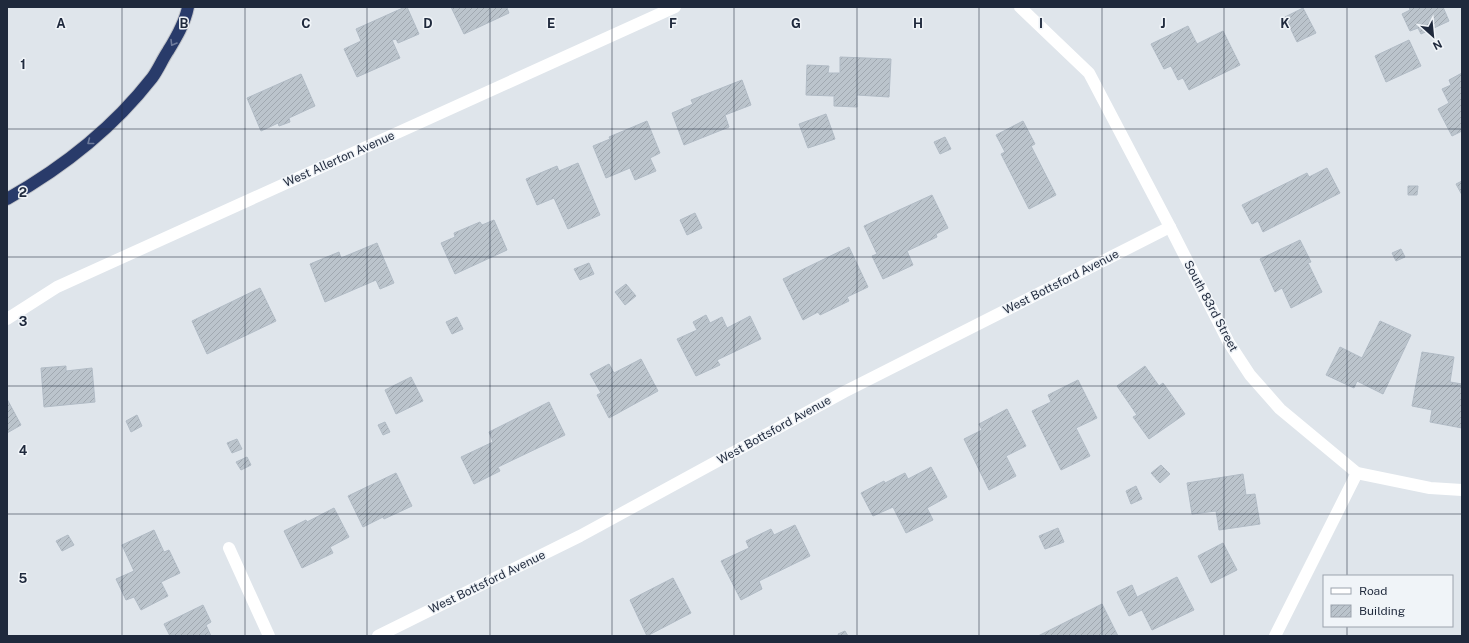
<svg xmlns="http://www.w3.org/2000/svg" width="1469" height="643" font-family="'Public Sans',sans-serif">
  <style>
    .building { fill: url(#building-hatch); stroke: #b1bbc5 }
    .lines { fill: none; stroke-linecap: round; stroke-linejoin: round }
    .highway-casing { stroke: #c0c3c8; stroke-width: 14 }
    .minor { stroke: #fff; stroke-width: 12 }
    .highway { stroke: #293b6a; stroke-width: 12 }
    .oneway { stroke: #6f7c9c }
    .grid { fill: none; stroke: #1f293c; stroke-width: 1; stroke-opacity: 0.55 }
    .labels { text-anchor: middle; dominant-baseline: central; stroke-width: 3; stroke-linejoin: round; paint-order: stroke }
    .street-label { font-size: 12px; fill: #1f293c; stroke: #f0f4f8 }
    .grid-label { font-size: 13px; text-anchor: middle; font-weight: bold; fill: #1f293c; stroke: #f0f4f8; stroke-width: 3; stroke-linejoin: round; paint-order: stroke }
  </style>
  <defs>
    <pattern id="building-hatch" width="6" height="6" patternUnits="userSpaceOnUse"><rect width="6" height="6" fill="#bbc4cc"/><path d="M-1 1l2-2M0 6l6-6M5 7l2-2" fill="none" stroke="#a0a8b0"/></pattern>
  </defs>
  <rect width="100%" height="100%" fill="#dfe5eb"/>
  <g class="building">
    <path d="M405,7H407L419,34L398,43L396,39L392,40L400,58L357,77L344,49L361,41L356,29Z"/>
    <path d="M451,7H510L507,8L509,13L464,34Z"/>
    <path d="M1409,7H1443L1449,21L1421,34L1418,28L1410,31L1402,14L1410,10Z"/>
    <path d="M1303,8L1316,33L1297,42L1285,17Z"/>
    <path d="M1188,26L1197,44L1223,31L1240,65L1189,90L1183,78L1178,80L1171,66L1164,69L1151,44Z"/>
    <path d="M1409,40L1421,66L1386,82L1375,56Z"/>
    <path d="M840,57L891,59L889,97L857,95V107L834,106V96L806,95L807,65L829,66L828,73H840Z"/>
    <path d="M1462,73V131L1452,136L1438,109L1449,103L1442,89L1451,85L1449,80Z"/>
    <path d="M301,74L315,106L289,118L290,122L279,126L278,123L261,131L247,98Z"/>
    <path d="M742,80L751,105L725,115L729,127L684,145L672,113L693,104L691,100Z"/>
    <path d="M826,114L835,139L808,148L799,124Z"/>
    <path d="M647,121L660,153L650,158L656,171L635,180L630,168L606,178L593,146L610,139L609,137Z"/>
    <path d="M1023,121L1035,144L1031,146L1056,195L1029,209L1001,154L1005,152L996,135Z"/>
    <path d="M945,137L951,149L940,154L934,142Z"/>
    <path d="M578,163L600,215L568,229L554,198L537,205L526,179L557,166L559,171Z"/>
    <path d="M1327,168L1340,193L1263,232L1258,221L1252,224L1242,205L1307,173L1309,177Z"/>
    <path d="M1462,181V195L1456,184Z"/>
    <path d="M1408,186H1418L1417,195H1408Z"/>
    <path d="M932,195L948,228L936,234L937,237L907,251L913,265L883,279L872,256L877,254L864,226Z"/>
    <path d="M695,213L702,228L687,235L680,220Z"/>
    <path d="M494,220L507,250L455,274L441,243L455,237L454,233L480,222L482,225Z"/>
    <path d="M1300,240L1311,262L1308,263L1322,292L1291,308L1282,288L1275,292L1260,259Z"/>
    <path d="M377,243L394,283L380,289L376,280L325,302L310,264L339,252L341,258Z"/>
    <path d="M849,247L868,287L847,297L849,301L820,315L818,312L803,320L783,279Z"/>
    <path d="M1401,249L1405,257L1396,261L1392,253Z"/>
    <path d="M589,263L594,274L580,280L574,269Z"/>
    <path d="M626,284L636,296L625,305L615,292Z"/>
    <path d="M260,288L276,321L207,354L192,321Z"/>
    <path d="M706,315L710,323L722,317L727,328L750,316L761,339L717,360L720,365L696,376L677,339L697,330L693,322Z"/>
    <path d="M457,317L463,329L452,334L446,322Z"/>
    <path d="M1380,321L1411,335L1383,394L1357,381L1354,388L1326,375L1340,347L1362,358Z"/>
    <path d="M1422,352L1454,357L1450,382L1462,384V428L1430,422L1432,410L1412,406Z"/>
    <path d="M641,359L658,391L609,418L597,395L601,393L590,374L609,364L614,373Z"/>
    <path d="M66,366V371L92,368L95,402L44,407L41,368Z"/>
    <path d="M1145,366L1159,386L1163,383L1185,414L1149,439L1133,417L1137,415L1117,386Z"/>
    <path d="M411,377L423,401L396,414L385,390Z"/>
    <path d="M1078,380L1097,418L1076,428L1090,456L1061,470L1032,411L1051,402L1048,395Z"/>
    <path d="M7,399L21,425L7,433Z"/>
    <path d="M549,402L565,435L498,467L500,471L474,484L461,457L493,442L489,432Z"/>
    <path d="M1007,409L1026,446L1006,456L1016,476L989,490L964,439L982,430L979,424Z"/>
    <path d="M137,415L142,426L131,432L126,421Z"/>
    <path d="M385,422L390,432L383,435L378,425Z"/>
    <path d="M237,439L242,449L232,453L227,443Z"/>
    <path d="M247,457L251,465L241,470L236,462Z"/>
    <path d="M1161,465L1170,474L1160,483L1151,473Z"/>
    <path d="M931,467L947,497L927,508L933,520L906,533L893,507L873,516L861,493L884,481L885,483L905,473L908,479Z"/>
    <path d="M396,473L412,506L384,519L383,517L363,527L348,496Z"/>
    <path d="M1243,474L1246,495L1255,494L1260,524L1219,530L1216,511L1192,514L1187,483Z"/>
    <path d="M1136,486L1142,499L1131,504L1126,491Z"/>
    <path d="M334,508L349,537L330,547L333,553L302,568L284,531L306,520L307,522Z"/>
    <path d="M795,525L810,556L759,581L762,589L741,600L721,561L749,548L746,541L771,529L774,535Z"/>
    <path d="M1058,528L1064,542L1045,549L1039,536Z"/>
    <path d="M154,530L164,552L169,550L180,573L161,582L168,596L141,610L134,597L126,600L116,579L134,571L122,545Z"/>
    <path d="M68,535L74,545L62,551L56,541Z"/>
    <path d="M1223,543L1237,570L1211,583L1198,556Z"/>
    <path d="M1177,577L1194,610L1152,630L1142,610L1129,616L1117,592L1132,585L1137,597Z"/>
    <path d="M673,578L691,613L647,636L630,600Z"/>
    <path d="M1102,604L1118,636H1038Z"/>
    <path d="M203,605L211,622L206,625L211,636H170L164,624Z"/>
    <path d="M845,631L848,636H839L838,634Z"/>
  </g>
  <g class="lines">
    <defs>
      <path id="highway" d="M7,199C62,168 113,128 152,78C158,70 162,60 168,51C176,38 185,23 188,7"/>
    </defs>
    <use href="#highway" class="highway-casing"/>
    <g class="minor">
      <path d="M1020,7L1089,73L1170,227L1229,343L1250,375L1280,409L1357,473L1430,488L1462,490"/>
      <path d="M7,319L57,287L675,7"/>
      <path d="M229,548L269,636"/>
      <path d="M378,636L580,536L844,392L1170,227"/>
      <path d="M1275,636L1357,473"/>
    </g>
    <use href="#highway" class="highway"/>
  </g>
  <defs><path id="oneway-chevron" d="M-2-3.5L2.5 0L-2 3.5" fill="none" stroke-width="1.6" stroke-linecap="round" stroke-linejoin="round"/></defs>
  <g class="oneway">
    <use href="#oneway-chevron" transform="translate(173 43) rotate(121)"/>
    <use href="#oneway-chevron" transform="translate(90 142) rotate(142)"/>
  </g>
  <path class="grid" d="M122,7V636M245,7V636M367,7V636M490,7V636M612,7V636M734,7V636M857,7V636M979,7V636M1102,7V636M1224,7V636M1347,7V576M7,129H1462M7,257H1462M7,386H1462M7,514H1462M1347,626V636"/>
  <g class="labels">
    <g class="street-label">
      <text transform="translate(339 159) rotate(-24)">West Allerton Avenue</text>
      <text transform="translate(1061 282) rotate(-27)">West Bottsford Avenue</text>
      <text transform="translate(1211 306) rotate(62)">South 83rd Street</text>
      <text transform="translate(774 430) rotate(-29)">West Bottsford Avenue</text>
      <text transform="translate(487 582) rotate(-26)">West Bottsford Avenue</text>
    </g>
  </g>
  <g class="grid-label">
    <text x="61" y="28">A</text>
    <text x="184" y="28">B</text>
    <text x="306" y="28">C</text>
    <text x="428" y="28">D</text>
    <text x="551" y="28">E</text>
    <text x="673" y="28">F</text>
    <text x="796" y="28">G</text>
    <text x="918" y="28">H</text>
    <text x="1041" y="28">I</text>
    <text x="1163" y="28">J</text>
    <text x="1285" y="28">K</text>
    <text x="23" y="69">1</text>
    <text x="23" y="197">2</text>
    <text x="23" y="326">3</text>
    <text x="23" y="455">4</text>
    <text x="23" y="583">5</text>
  </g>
  <rect width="1469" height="643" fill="none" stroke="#1f293c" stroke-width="16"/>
  <rect x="1323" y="575" width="130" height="52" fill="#f0f4f8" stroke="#9ca3ad"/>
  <rect x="1331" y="588" width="20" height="6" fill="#ffffff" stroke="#9ca3ad"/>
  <text x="1359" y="595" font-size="12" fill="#1f293c">Road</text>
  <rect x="1331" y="605" width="20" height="12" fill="url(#building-hatch)" stroke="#9ca3ad"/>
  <text x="1359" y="615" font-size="12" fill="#1f293c">Building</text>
  <g transform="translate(1433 36) rotate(153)" stroke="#f0f4f8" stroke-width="3" paint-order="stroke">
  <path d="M0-3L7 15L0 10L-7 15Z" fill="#1f293c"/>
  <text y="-6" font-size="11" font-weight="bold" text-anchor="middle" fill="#1f293c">N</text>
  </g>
</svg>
